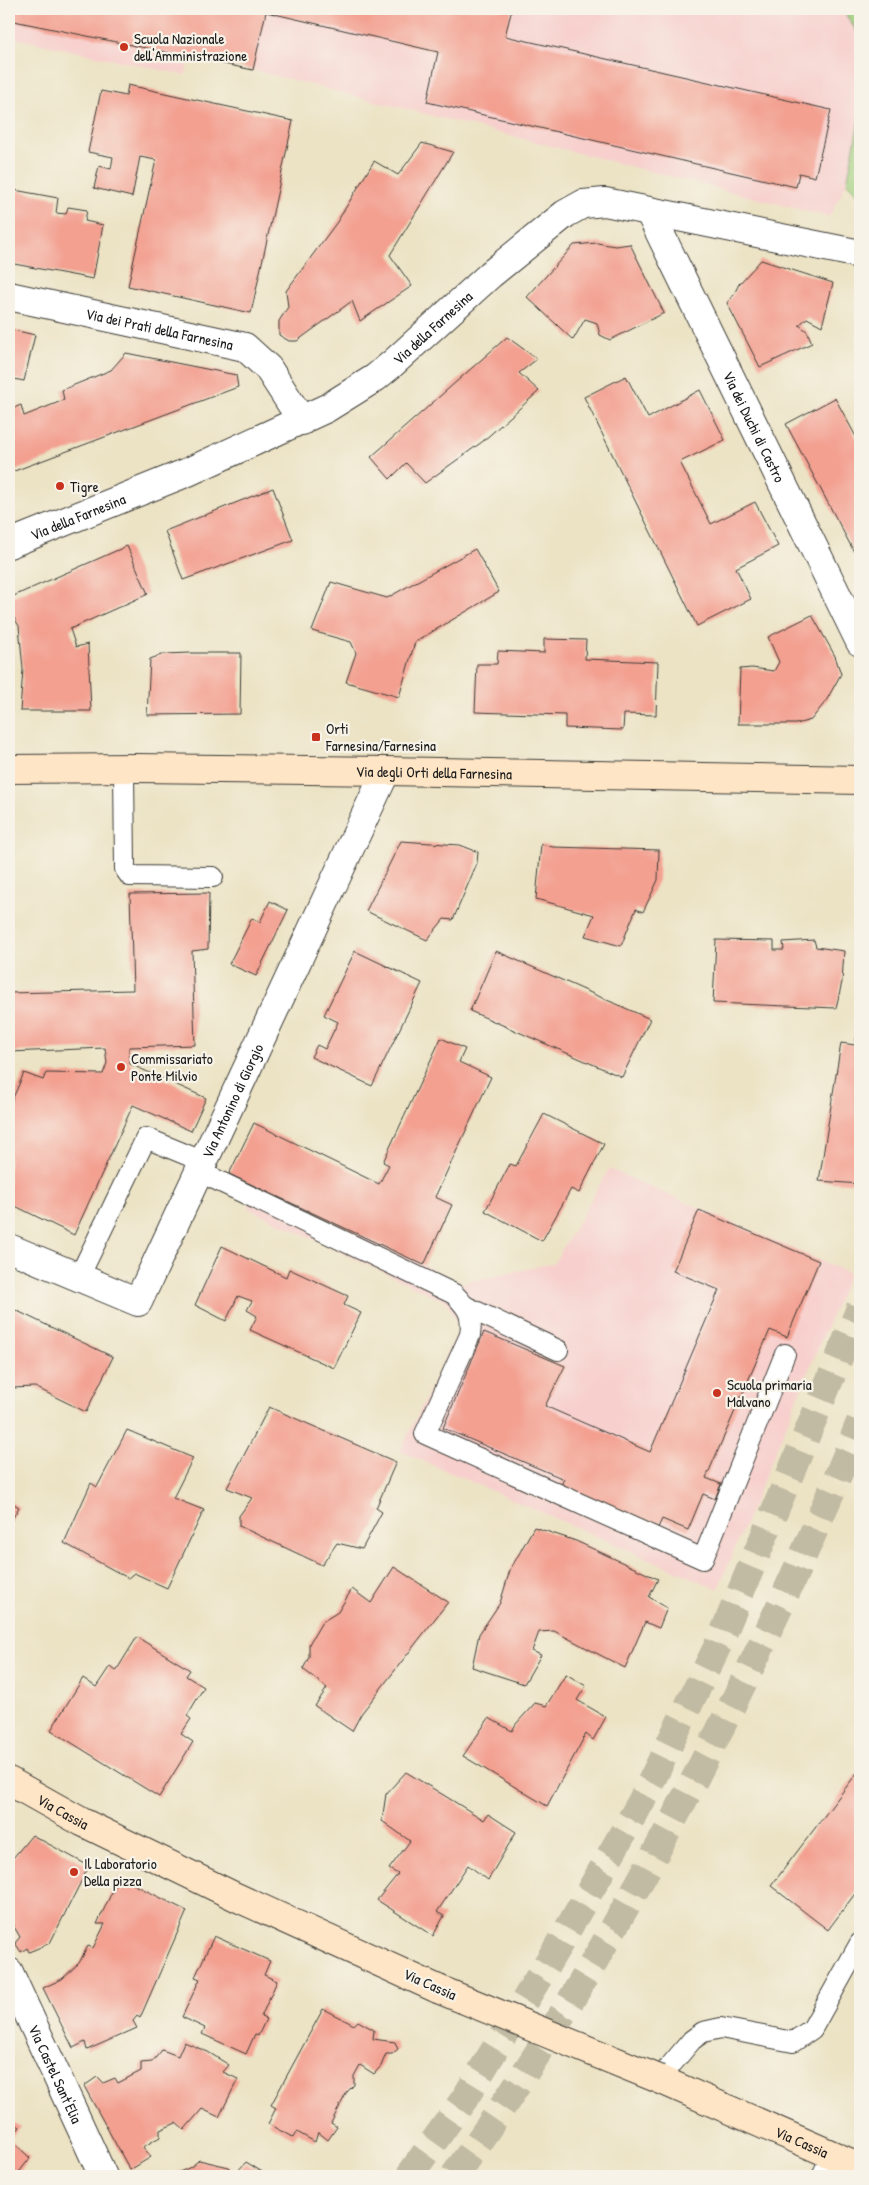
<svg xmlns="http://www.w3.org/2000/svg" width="869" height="2185" font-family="'Patrick Hand',sans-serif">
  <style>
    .built { fill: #f7d0cd }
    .green { fill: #a0cf7d; stroke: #5e764c }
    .building { fill: #f3a091 }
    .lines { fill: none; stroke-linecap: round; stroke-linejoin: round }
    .highway-tunnel { stroke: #c2bba3; stroke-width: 28; stroke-dasharray: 28 14; stroke-linecap: butt }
    .lane-casing { stroke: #3b3a35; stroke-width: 22 }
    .street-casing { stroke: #3b3a35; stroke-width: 30 }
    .secondary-casing { stroke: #3b3a35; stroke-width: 30 }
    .lane { stroke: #fff; stroke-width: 20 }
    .street { stroke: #fff; stroke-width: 28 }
    .secondary { stroke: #fee5c5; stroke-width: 28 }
    .secondary-bridge-casing { stroke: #3b3a35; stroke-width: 30; stroke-linecap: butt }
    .secondary-bridge { stroke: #fee5c5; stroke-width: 28 }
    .poi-dot { fill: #c8321e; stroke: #f7f3e8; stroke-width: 2 }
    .labels { text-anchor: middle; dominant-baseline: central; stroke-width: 4.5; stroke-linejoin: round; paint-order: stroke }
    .poi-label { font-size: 15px; fill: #1c1c1c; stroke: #f7f3e8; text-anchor: start }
    .street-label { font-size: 15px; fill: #1c1c1c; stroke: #f7f3e8 }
  </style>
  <rect width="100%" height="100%" fill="#f7f3e8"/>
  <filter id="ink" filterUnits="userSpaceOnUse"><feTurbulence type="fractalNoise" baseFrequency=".02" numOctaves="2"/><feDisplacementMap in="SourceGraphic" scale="10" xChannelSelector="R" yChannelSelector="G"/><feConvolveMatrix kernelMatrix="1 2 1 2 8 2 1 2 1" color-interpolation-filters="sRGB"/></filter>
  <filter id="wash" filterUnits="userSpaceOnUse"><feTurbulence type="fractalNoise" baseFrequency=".0096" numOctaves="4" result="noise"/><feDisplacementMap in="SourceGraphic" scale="20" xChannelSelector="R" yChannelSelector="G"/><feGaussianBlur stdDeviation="1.12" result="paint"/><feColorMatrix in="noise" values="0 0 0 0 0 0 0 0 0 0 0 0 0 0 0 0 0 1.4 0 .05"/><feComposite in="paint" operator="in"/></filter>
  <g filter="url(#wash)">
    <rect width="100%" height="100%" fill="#ece3c5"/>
    <g class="built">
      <path d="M9,9H842L860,36V115L847,183L829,217L253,70L191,57L185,75L9,37Z"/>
      <path d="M609,1169L849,1273L718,1589L400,1451L460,1328L446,1302L248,1208L256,1187L461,1283L554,1263Z"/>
    </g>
    <g class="green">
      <path d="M842,9H860V36Z"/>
      <path d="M860,115V196L847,183Z"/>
    </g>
    <g id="blocks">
      <g class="building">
        <path d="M9,9H512L505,36L831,110L815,177L799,173L796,187L427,102L438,52L266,12L253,70L9,20Z"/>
        <path d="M128,85L293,121L251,313L128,286L156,160L140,157L132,197L94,188L99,166L111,169L113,157L88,152L101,91L126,96Z"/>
        <path d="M422,143L453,152L390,255L412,286L360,321L352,301L297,341H289L279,335V321L288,307L286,291L337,222L374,161L398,175Z"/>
        <path d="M9,189L58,198L56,213L66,214L68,207L87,210L85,221L103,225L93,279L9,263Z"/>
        <path d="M597,243L615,246L630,244L664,313L610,340L600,335L597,323L585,319L573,340L527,297L574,245Z"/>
        <path d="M761,260L833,283L822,326L807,318L799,325L807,331L812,343L760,367L727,303L735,292L739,284Z"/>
        <path d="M9,329L35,335L24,381L9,378Z"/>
        <path d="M507,337L537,359L519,373L539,391L482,442L425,483L406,463L390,479L371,457Z"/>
        <path d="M126,353L236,375L238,387L9,473V410L21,405L24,416L64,400L62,390L111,370Z"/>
        <path d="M626,376L648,418L700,390L725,440L680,462L711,524L755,502L778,546L736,568L751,599L697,626L584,397Z"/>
        <path d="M835,398L860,444V563L786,424Z"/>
        <path d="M273,488L293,540L183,580L165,531Z"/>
        <path d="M127,546L148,594L70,629L76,647L88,644L91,711H20L23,669L19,626L9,610V598Z"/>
        <path d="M475,549L499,592L415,642L399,697L346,682L356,653L351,642L312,631L331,582L387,598Z"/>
        <path d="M812,615L835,656L841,674L826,701L811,720L796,724H738L740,669L752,668L774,671L779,662L768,637Z"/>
        <path d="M544,639L586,640L585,659L658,662L656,715L624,714L623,730L565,728V715L475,712L477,664H497L498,651L544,653Z"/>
        <path d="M190,653H241L240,714L147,715L150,659L164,654Z"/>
        <path d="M401,841L460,845L478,852L477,863L453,920L444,919L427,940L366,911Z"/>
        <path d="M541,844L553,847L659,850L658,880L643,912L636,909L621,946L585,936L594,915L536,899Z"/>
        <path d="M209,893L208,949L192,951L195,1045L129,1047L130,1064L206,1098L191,1131L133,1105L74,1235L9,1203V1107L24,1073L43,1080L46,1073L103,1074L107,1063L105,1048L9,1052V993L133,990L130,894Z"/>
        <path d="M270,901L288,910L256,976L229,964L252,918L260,922Z"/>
        <path d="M716,940L774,941V950H784L783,942L814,940L816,947L844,951L842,982L836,1008L713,1003Z"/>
        <path d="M355,951L422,983L372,1086L311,1057L317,1045L325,1049L338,1022L324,1015Z"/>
        <path d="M496,951L650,1019L622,1077L470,1011Z"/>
        <path d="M859,1022L860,1184L819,1181L841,1043L855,1045Z"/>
        <path d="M441,1038L465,1049L459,1062L491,1077L435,1197L452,1205L424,1265L229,1174L254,1123L379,1184L389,1165L383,1162Z"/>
        <path d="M544,1114L604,1144L579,1193L571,1189L542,1241L485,1211L510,1164L516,1166Z"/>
        <path d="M699,1210L819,1261L787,1337L770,1330L706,1478L721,1484L715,1499L703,1494L688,1530L662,1519L657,1530L559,1489L564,1479L443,1428L484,1332L565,1366L545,1406L650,1452L719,1290L673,1271Z"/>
        <path d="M222,1246L286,1277L289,1269L348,1296L344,1305L361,1313L334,1368L250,1330L257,1316L247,1310L252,1301L238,1296L226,1321L195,1305Z"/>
        <path d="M9,1307L113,1357L86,1412L35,1387L12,1388L9,1386Z"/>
        <path d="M269,1407L396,1462L376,1508L382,1512L362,1549L337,1543L322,1565L239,1526V1516L252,1498L227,1488Z"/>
        <path d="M127,1430L193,1458L173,1498L204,1510L167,1588L134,1573L128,1578L64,1543L91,1483L97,1487Z"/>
        <path d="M9,1501L19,1507L9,1525Z"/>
        <path d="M534,1527L576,1541L658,1579L649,1597L667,1608L659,1628L645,1622L625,1668L554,1631L539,1632L532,1651L541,1655L524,1684L472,1667L479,1634L500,1603L510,1570Z"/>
        <path d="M394,1567L448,1602L361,1714L352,1731L315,1706L327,1688L303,1669L309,1657V1644L322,1622L338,1612L352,1589L371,1603Z"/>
        <path d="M137,1637L190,1670L186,1676L204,1687L187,1716L191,1719L181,1734L193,1742L159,1797L51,1730L83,1678L96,1687L110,1666L116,1671Z"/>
        <path d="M566,1674L586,1686L577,1700L606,1717L593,1740L586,1734L547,1806L463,1756L489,1718L512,1731L516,1724L535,1703L546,1706Z"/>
        <path d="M860,1769V1887L828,1930L771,1886Z"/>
        <path d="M406,1772L484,1820L488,1814L516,1832L488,1880L468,1865L437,1912L444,1916L433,1936L377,1900L398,1874L389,1869L410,1841L382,1821L386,1794Z"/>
        <path d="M32,1835L89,1866L50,1943L29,1952L27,1948L21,1952L15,1943L20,1937L9,1918V1853L13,1858Z"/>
        <path d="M119,1877L187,1911L140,2018L137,2016L133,2021L137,2028L87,2050L85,2042L73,2048L43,1988L62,1979L79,1963L88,1946L93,1948L105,1924H97Z"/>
        <path d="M214,1936L270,1961L264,1975L277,1981L261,2017L266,2019L258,2036L255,2034L246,2054L202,2034L205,2028L182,2017L200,1979L195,1977Z"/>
        <path d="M323,2009L354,2025L358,2021L374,2030L373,2039L395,2042L398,2049L392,2054H386L381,2066L374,2074L360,2065L354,2076V2085L347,2092L331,2123L337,2127L328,2140L318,2132L315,2142L297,2132L294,2138L268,2124L276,2108L271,2105Z"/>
        <path d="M184,2042L208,2052L229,2065L223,2072L238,2079L219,2117L202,2109L184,2130L176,2123L160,2130V2137L143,2147L151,2157L130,2170L84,2086L97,2077L103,2083L115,2078L118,2083L141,2071V2063L152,2062L162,2050L178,2056Z"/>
        <path d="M9,2120L20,2127L10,2139L30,2158L16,2176H9Z"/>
        <path d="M199,2160L229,2167L227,2176H170L191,2167Z"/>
        <path d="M246,2162L264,2173L262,2176H233Z"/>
      </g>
    </g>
  </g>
  <g filter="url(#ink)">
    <use href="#blocks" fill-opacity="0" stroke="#3b3a35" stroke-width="1"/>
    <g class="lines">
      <g class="highway-tunnel">
        <path d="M409,2176L465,2098L561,1941L642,1800L720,1641L860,1308"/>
        <path d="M454,2176C551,2042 634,1899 709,1751C764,1643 815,1534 860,1422"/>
      </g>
      <defs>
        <g id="lane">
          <path d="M124,768L125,869L130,876L213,877"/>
          <path d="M200,1172L454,1294C468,1308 473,1315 470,1335L425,1434L703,1559L785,1354"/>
          <path d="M79,1277L146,1138L204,1162"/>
          <path d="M467,1307L558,1350"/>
          <path d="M659,2079L692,2040L703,2032L721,2028L793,2042L812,2029L860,1943"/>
          <path d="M822,2176L832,2154"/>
        </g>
        <g id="street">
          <path id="s1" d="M649,211L860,642"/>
          <path id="s2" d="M9,296L245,347L268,368L302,421"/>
          <path id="s3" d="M9,544L188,472L327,408L375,378L392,364L491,274L565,214L583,204L605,202L860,254"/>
          <path id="s4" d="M9,1248L138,1302L386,771"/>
          <path id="s5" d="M9,1972L103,2176"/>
        </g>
        <g id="secondary">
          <path id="s6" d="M9,769L136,768L386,771L860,780"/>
          <path id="s7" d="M9,1781L82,1822L236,1897L438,1989"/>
          <path id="s8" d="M659,2079L860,2167"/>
        </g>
      </defs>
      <use href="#lane" class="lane-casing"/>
      <use href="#street" class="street-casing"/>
      <use href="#secondary" class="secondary-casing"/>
      <use href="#lane" class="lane"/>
      <use href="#street" class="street"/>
      <use href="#secondary" class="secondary"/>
      <defs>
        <path id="secondary-bridge" d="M438,1989L659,2079"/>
      </defs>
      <use href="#secondary-bridge" class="secondary-bridge-casing"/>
      <use href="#secondary-bridge" class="secondary-bridge"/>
    </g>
  </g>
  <g class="poi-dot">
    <circle cx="124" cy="47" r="5"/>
    <circle cx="60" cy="486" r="5"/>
    <rect x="311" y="732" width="10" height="10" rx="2.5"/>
    <circle cx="121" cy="1067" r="5"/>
    <circle cx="717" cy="1393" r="5"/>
    <circle cx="74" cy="1872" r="5"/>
  </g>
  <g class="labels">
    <g class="poi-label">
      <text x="134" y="38">Scuola Nazionale<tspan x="134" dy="17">dell'Amministrazione</tspan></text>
      <text x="70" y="486">Tigre</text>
      <text x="326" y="728">Orti<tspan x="326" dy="17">Farnesina/Farnesina</tspan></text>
      <text x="131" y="1058">Commissariato<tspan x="131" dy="17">Ponte Milvio</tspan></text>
      <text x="727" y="1384">Scuola primaria<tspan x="727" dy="17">Malvano</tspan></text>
      <text x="84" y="1863">Il Laboratorio<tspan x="84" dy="17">Della pizza</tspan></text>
    </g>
    <g class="street-label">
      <text stroke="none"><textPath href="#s2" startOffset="154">Via dei Prati della Farnesina</textPath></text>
      <text stroke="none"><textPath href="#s3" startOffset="479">Via della Farnesina</textPath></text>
      <text stroke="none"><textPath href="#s1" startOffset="240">Via dei Duchi di Castro</textPath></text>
      <text stroke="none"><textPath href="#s3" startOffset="74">Via della Farnesina</textPath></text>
      <text stroke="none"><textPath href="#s6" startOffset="425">Via degli Orti della Farnesina</textPath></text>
      <text stroke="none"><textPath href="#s4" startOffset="362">Via Antonino di Giorgio</textPath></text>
      <text stroke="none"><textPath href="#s7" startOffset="62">Via Cassia</textPath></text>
      <text transform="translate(430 1984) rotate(24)">Via Cassia</text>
      <text stroke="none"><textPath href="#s5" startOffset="112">Via Castel Sant'Elia</textPath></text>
      <text stroke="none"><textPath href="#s8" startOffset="156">Via Cassia</textPath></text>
    </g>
  </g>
  <rect width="869" height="2185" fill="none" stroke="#f7f3e8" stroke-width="30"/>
</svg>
